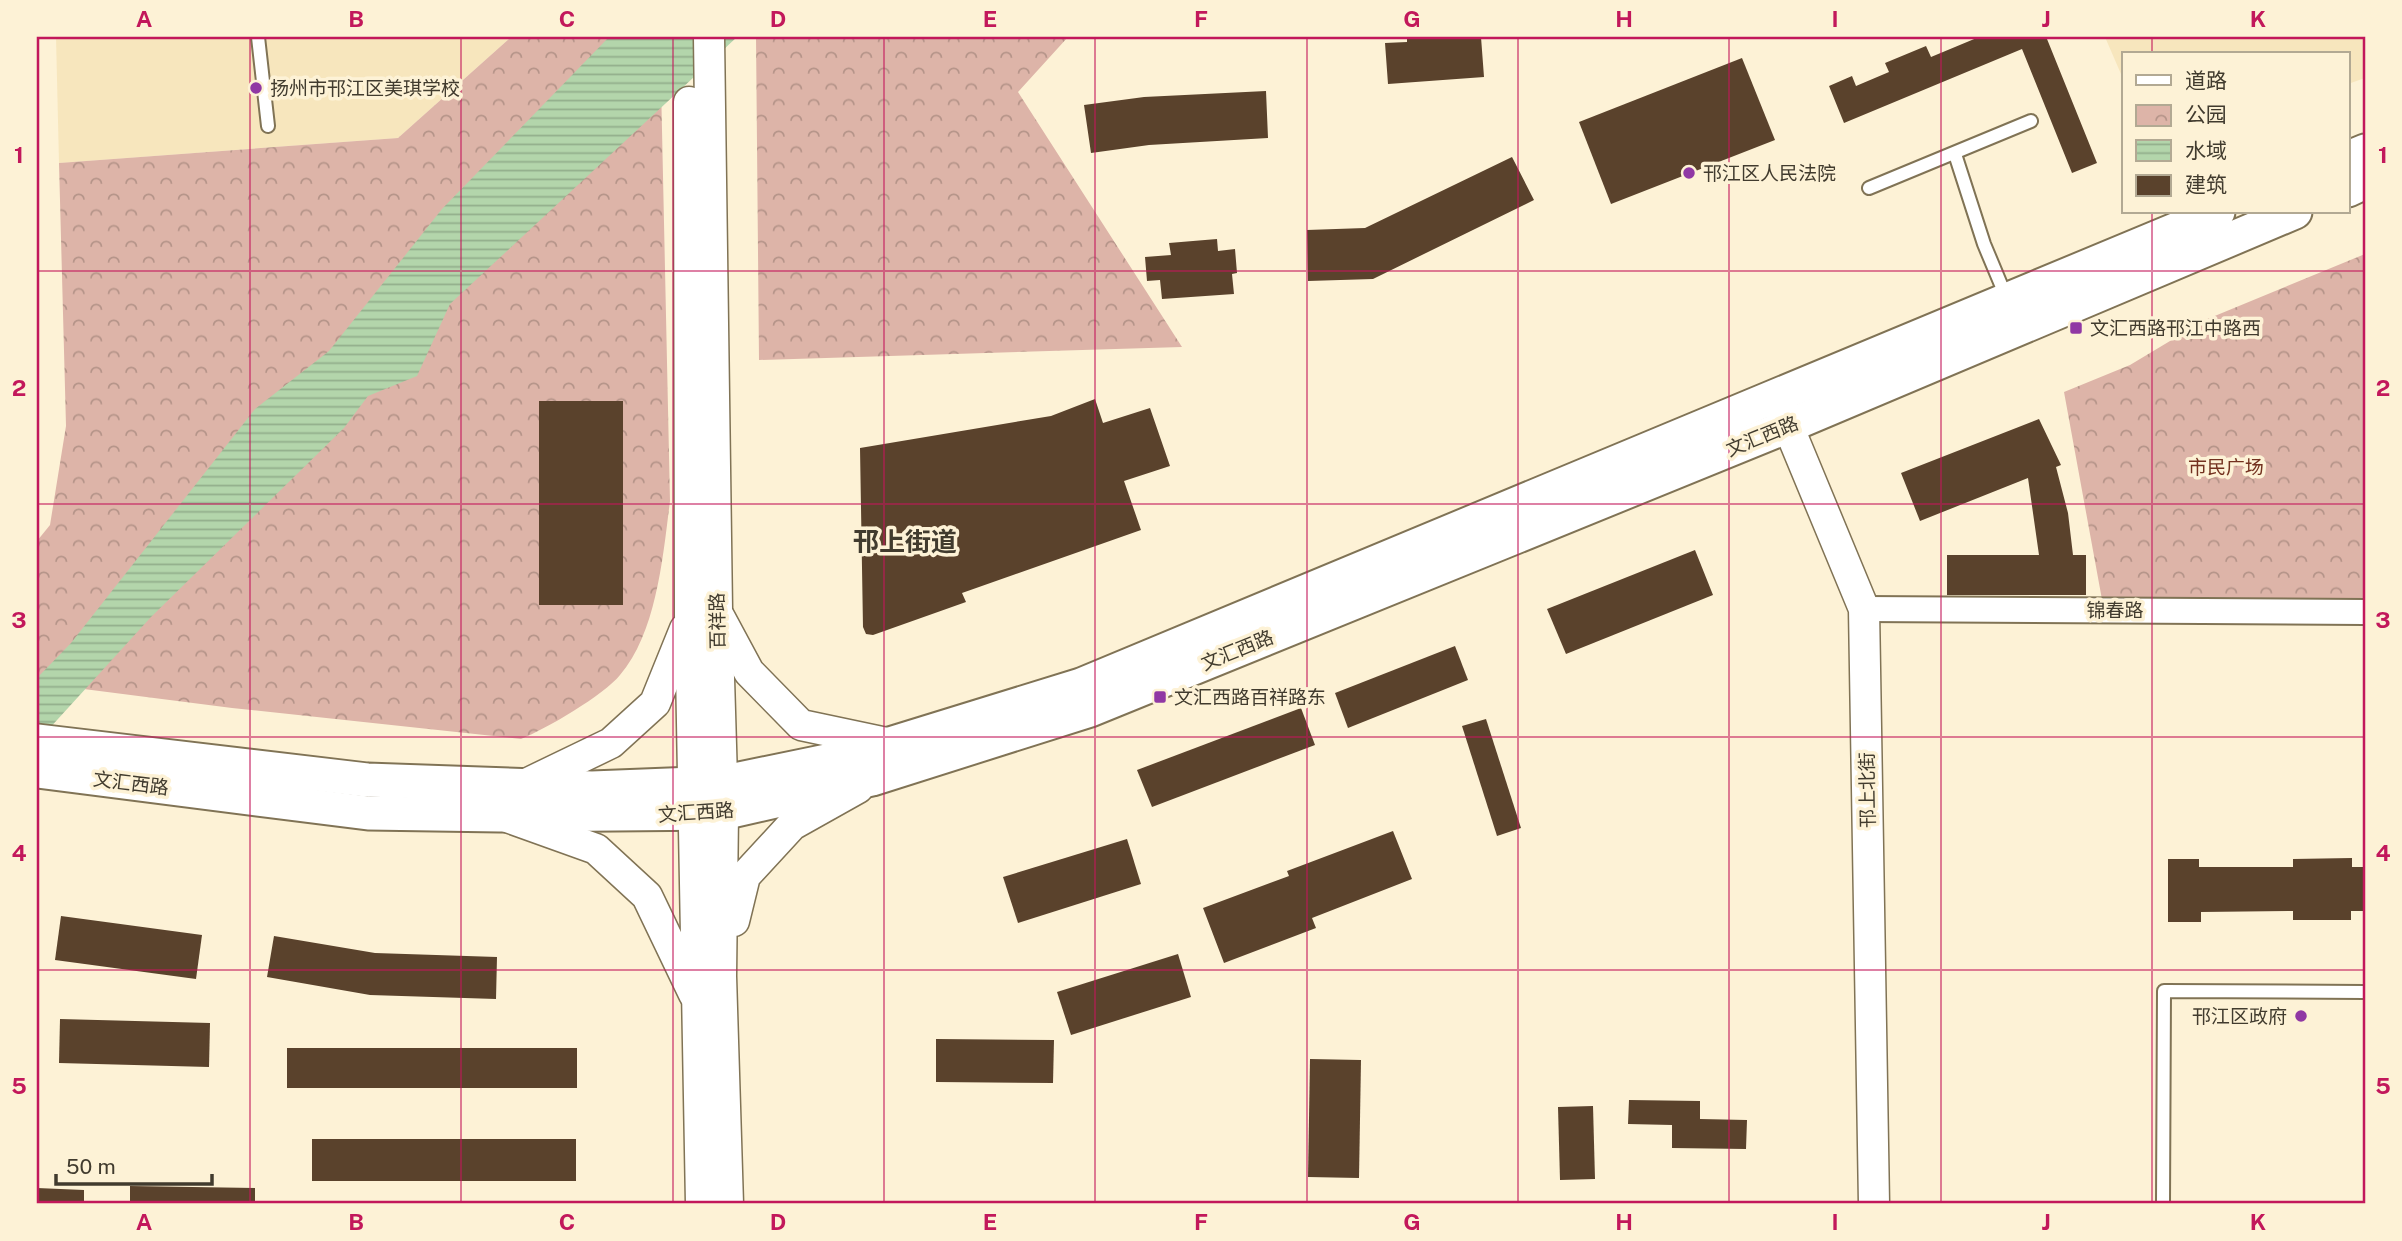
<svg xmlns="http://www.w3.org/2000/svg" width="2402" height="1241" font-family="'Public Sans','Noto Sans SC',sans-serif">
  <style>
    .built { fill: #f7e6bd }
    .park { fill: url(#park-crowns) }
    .water { fill: url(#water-rules) }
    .building { fill: #5a422c }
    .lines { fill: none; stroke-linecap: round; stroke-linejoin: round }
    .service-casing { stroke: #807355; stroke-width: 16 }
    .minor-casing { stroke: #807355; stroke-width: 28 }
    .tertiary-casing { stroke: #807355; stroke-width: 33 }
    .secondary-casing { stroke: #807355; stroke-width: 37 }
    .service { stroke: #fff; stroke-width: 12 }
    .minor { stroke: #fff; stroke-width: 24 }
    .tertiary { stroke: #fff; stroke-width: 30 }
    .secondary { stroke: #fff; stroke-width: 33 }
    .grid { fill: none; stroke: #c2185b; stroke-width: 2; stroke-opacity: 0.55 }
    .poi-dot { fill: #9038a4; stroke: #fdf2d6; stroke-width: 2.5 }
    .labels { text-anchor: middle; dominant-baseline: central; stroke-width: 7; stroke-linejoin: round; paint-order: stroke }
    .poi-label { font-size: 19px; fill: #413b2e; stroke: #fdf2d6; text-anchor: start }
    .street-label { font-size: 19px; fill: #413b2e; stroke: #fdf2d6 }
    .park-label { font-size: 19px; fill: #73311f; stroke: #fdf2d6 }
    .district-label { font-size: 26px; font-weight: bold; fill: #413b2e; stroke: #fdf2d6 }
    .neatline { fill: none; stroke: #c2185b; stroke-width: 2.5 }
    .grid-label { font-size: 23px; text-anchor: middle; font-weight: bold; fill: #c2185b }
  </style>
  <defs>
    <pattern id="park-crowns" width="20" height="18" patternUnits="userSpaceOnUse" patternTransform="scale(1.75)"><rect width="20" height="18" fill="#ddb4a8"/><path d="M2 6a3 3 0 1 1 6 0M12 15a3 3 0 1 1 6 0" fill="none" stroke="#b59489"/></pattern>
    <pattern id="water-rules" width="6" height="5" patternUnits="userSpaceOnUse" patternTransform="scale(1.75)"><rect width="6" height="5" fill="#b3d5ab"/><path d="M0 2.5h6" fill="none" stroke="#93ae8c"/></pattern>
  </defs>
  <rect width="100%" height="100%" fill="#fdf2d6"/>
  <g class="built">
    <path d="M56,37H511L398,138L59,163Z"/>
    <path d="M2105,37H2365V78L2348,84V54H2124V81Z"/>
  </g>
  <g class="park">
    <path d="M511,37H660L670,501C663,555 657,632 620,675C604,695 546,729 521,739L232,708L37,683V541L50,525L66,426L59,163L398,138Z"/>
    <path d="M756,37H1068L1018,92L1182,347L759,360Z"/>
    <path d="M2365,254V602L2103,605L2064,392L2130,365L2205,320Z"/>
  </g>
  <path class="water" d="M609,37H737L450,304L417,376L368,396L344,428L151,617L37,742V678L71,643L255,409L329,351L442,209Z"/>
  <g class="building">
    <path d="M1407,37H1481L1484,77L1388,84L1385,43L1407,42Z"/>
    <path d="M1979,37H2051L2047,39L2097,163L2072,173L2022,49L1844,123L1829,86L1852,76L1856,86L1889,72L1885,63L1926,46L1931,57Z"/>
    <path d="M1742,58L1775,140L1611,204L1579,122Z"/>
    <path d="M1266,91L1268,138L1149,145L1091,153L1084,105L1144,97Z"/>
    <path d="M1512,157L1534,200L1373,279L1308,281L1307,230L1365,228Z"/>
    <path d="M1217,239L1218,251L1235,249L1237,273L1232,274L1234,294L1162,299L1160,280L1147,281L1145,257L1171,255L1169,243Z"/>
    <path d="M1095,399L1103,423L1150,408L1170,466L1124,481L1141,530L962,593L966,602L873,635L866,634L863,627L860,448L1051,416Z"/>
    <rect x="539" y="401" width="84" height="204"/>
    <path d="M2039,419L2061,465L2056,467L2068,513L2073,555H2086V595H1947V555H2039L2028,478L1920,521L1901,473Z"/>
    <path d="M1695,550L1713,595L1566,654L1547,609Z"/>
    <path d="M1455,646L1468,680L1348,728L1335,693Z"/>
    <path d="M1301,708L1315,745L1152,807L1137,770Z"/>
    <path d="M1486,719L1521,828L1497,836L1462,726Z"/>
    <path d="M1393,831L1412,879L1312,918L1316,928L1224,963L1203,908L1289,876L1287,871Z"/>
    <path d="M1127,839L1141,884L1018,923L1003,877Z"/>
    <path d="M2352,858V867H2365V911H2351V920H2293V911L2201,912V922H2168V859H2199V867H2293V859Z"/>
    <path d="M61,916L202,935L196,979L55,960Z"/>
    <path d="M274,936L375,953L497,957L496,999L370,995L267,977Z"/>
    <path d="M1178,954L1191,997L1071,1035L1057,992Z"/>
    <path d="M60,1019L210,1023L209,1067L59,1063Z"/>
    <path d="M936,1039L1054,1040L1053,1083L936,1082Z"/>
    <rect x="287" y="1048" width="290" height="40"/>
    <path d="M1310,1059L1361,1060L1359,1178L1308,1177Z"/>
    <path d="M1629,1100L1700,1101V1119L1747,1120L1746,1149L1672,1148V1125L1628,1124Z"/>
    <path d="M1593,1106L1595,1179L1560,1180L1558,1107Z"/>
    <rect x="312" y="1139" width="264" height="42"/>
    <path d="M130,1186L255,1188V1204H130Z"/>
    <path d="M37,1188L84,1190V1204H37Z"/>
  </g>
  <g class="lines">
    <defs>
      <g id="service">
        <path d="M258,37L268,126"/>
        <path d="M1955,154L1984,244L2007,299"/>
        <path d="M1869,188L2031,121"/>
        <path d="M2163,1204L2164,991L2365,992"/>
      </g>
      <path id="minor" d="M1864,609L2365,612"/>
      <g id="tertiary">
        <path d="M709,37L717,610L723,813L721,976L728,1204"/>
        <path d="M689,102L690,615L701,1204"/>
        <path d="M1779,404L1864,609L1874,1204"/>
        <path d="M720,618L749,672L801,725L891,744"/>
        <path d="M524,785L611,743L655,703L685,629"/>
        <path d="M507,817L596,849L647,896L694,994"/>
        <path d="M734,921L745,876L792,825L858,788"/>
      </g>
      <g id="secondary">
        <path d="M2348,158L2365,151"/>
        <path d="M2348,190L2365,182"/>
        <path d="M37,741L367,780L592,788L720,783L851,756L1081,685L2218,212"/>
        <path d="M37,771L368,813L500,815L723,813L872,779L1090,710L1788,426L2295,212"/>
      </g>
    </defs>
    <use href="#service" class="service-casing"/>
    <use href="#minor" class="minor-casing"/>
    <use href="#tertiary" class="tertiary-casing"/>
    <use href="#secondary" class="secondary-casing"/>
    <use href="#service" class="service"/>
    <use href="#minor" class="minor"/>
    <use href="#tertiary" class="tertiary"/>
    <use href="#secondary" class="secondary"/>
  </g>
  <path class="grid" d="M250,37V1204M461,37V1204M673,37V1204M884,37V1204M1095,37V1204M1307,37V1204M1518,37V1204M1729,37V1204M1941,37V1204M2152,37V54M2152,212V1204M37,271H2365M37,504H2365M37,737H2365M37,970H2365"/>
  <g class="poi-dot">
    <circle cx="256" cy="88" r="7"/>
    <circle cx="1689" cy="173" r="7"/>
    <rect x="2069" y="321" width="14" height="14" rx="3.5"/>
    <rect x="1153" y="690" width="14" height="14" rx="3.5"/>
    <circle cx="2301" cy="1016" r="7"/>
  </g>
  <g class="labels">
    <g class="poi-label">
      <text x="270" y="88">扬州市邗江区美琪学校</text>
      <text x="1703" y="173">邗江区人民法院</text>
      <text x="2090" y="328">文汇西路邗江中路西</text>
      <text x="1174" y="697">文汇西路百祥路东</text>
      <text x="2287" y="1016" text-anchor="end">邗江区政府</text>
    </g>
    <g class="street-label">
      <text transform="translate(1762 436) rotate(-22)">文汇西路</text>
      <text x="2115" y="610">锦春路</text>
      <text transform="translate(717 621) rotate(-91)">百祥路</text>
      <text transform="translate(1237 650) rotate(-22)">文汇西路</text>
      <text transform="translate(131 783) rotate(7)">文汇西路</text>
      <text transform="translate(1867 790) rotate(-91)">邗上北街</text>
      <text transform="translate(696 812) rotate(-4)">文汇西路</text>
    </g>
    <g class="park-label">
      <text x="2226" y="467">市民广场</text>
    </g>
    <g class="district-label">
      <text x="905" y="541">邗上街道</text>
    </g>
  </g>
  <rect width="2402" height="1241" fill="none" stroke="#fdf2d6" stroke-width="77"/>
  <rect x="2122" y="52" width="228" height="161" fill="#fdf2d6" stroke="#b2a993" stroke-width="2"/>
  <rect x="2136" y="75" width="35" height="10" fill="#ffffff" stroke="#b2a993" stroke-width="2"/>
  <text x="2185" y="88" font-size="21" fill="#413b2e">道路</text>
  <rect x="2136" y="105" width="35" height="21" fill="url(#park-crowns)" stroke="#b2a993" stroke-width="2"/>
  <text x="2185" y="122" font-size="21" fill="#413b2e">公园</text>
  <rect x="2136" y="140" width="35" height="21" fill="url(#water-rules)" stroke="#b2a993" stroke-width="2"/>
  <text x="2185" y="158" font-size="21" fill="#413b2e">水域</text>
  <rect x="2136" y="175" width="35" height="21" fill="#5a422c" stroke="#b2a993" stroke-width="2"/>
  <text x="2185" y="192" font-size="21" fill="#413b2e">建筑</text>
  <path d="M56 1174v10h156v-10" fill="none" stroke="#413b2e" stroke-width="3.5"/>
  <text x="66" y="1174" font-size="21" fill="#413b2e" stroke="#fdf2d6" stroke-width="5" paint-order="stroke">50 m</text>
  <rect x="38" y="38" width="2326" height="1164" class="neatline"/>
  <g class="grid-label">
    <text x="144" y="27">A</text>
    <text x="356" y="27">B</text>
    <text x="567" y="27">C</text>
    <text x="778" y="27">D</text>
    <text x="990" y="27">E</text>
    <text x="1201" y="27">F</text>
    <text x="1412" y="27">G</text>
    <text x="1624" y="27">H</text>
    <text x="1835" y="27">I</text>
    <text x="2046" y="27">J</text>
    <text x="2258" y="27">K</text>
    <text x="19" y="163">1</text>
    <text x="2383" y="163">1</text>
    <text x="19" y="396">2</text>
    <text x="2383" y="396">2</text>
    <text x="19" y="628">3</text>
    <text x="2383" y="628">3</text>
    <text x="19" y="861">4</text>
    <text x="2383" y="861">4</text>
    <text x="19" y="1094">5</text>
    <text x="2383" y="1094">5</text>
    <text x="144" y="1230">A</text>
    <text x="356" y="1230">B</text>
    <text x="567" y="1230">C</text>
    <text x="778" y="1230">D</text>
    <text x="990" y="1230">E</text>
    <text x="1201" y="1230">F</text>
    <text x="1412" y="1230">G</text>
    <text x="1624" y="1230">H</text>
    <text x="1835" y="1230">I</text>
    <text x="2046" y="1230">J</text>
    <text x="2258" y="1230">K</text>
  </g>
</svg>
